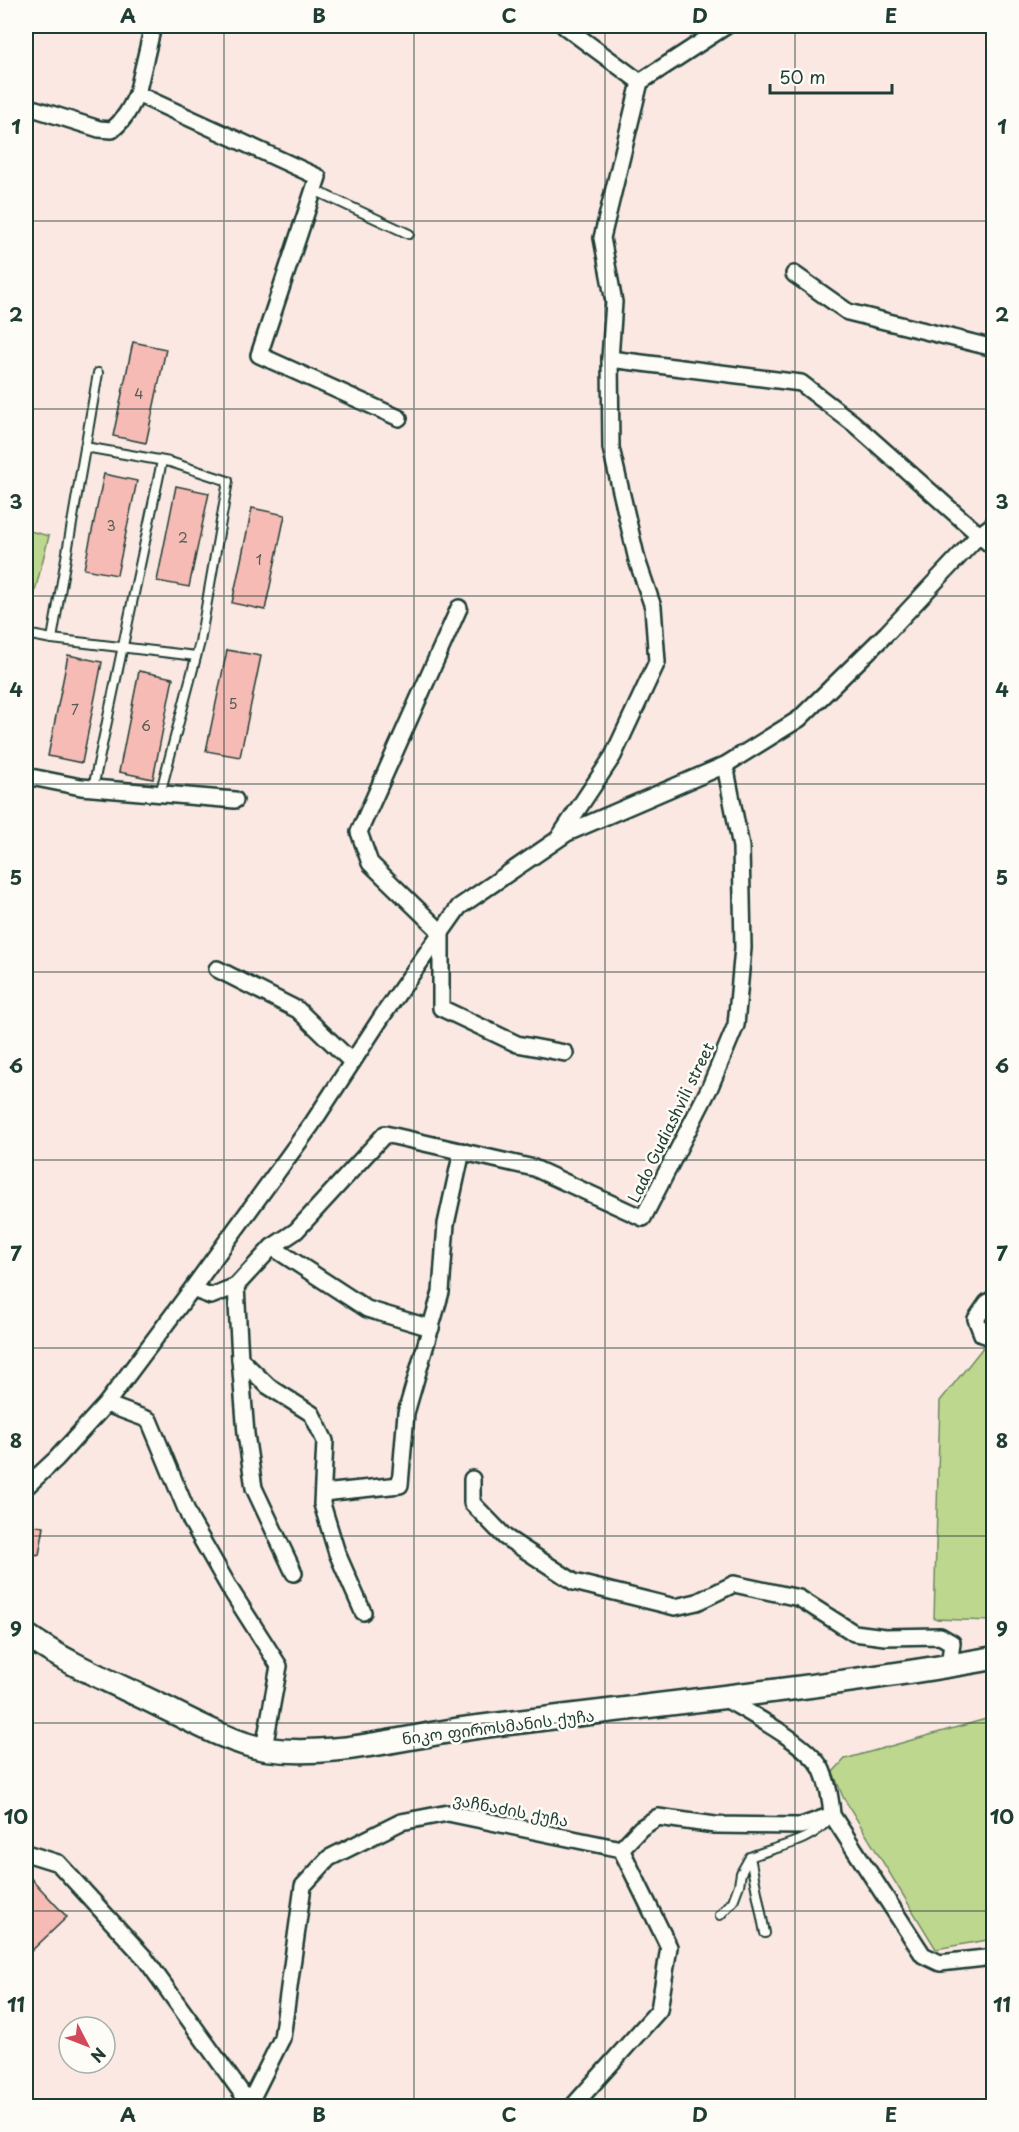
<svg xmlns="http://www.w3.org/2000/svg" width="1019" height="2132" font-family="'Playpen Sans','Noto Sans Georgian',sans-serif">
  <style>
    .green { fill: #bed78e; stroke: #6e8a61; stroke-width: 1.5 }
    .building { fill: #f6bbb5; stroke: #1f3d34; stroke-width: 1.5 }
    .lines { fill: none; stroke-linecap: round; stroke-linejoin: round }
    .lane-casing { stroke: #1f3d34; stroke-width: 12 }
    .street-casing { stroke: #1f3d34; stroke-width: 20 }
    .secondary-casing { stroke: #1f3d34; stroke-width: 27 }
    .lane { stroke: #fdfcf7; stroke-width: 8 }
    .street { stroke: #fdfcf7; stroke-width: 15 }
    .secondary { stroke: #fdfcf7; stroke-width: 22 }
    .grid { fill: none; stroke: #1f3d34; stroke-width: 1.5; stroke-opacity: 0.55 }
    .labels { text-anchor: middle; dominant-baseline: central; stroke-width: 5; stroke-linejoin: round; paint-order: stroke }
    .number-label { font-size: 14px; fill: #555c54 }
    .street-label { font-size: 16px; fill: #1f3d34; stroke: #fdfcf7 }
    .neatline { fill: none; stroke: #1f3d34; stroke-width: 2 }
    .grid-label { font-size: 20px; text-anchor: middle; font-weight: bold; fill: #1f3d34 }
  </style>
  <rect width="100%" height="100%" fill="#fbe8e3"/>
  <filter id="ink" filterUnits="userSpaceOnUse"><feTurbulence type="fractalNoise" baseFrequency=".0167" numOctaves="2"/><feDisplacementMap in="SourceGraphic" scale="12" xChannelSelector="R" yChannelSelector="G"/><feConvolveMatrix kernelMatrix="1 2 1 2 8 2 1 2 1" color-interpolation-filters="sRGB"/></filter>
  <g filter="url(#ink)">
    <g class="green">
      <path d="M26,530L49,536L32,603L26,602Z"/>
      <path d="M993,1335V1621L934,1619L940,1401Z"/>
      <path d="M993,1717V1939L936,1949L843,1797L833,1772L845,1759Z"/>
    </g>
    <g class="building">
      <path d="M133,342L166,349L146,443L113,436Z"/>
      <path d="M104,474L137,481L117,575L84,569Z"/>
      <path d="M176,486L209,493L189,587L157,581Z"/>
      <path d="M252,508L285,515L265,610L232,603Z"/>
      <path d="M227,650L261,656L240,757L206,751Z"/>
      <path d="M68,655L102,662L82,763L48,756Z"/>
      <path d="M139,671L173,678L153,779L119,772Z"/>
      <path d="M26,1524L44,1527L39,1555L26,1552Z"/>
      <path d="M26,1873L67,1917L26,1956Z"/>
    </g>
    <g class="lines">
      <defs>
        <g id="lane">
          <path d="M314,190L409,234"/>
          <path d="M85,447L170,462L228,481L200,642L160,794"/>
          <path d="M26,634L52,639L196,656"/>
          <path d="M52,639L98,373"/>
          <path d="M93,788L162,461"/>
          <path d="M750,1857L765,1933"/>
          <path d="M720,1915L733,1901L739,1885L741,1873L750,1857C777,1846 810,1843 829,1819"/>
        </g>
        <g id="street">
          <path d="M153,26L137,94L318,177L259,355L399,418"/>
          <path d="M564,26L640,82"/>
          <path d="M26,106L99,129L112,130C124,120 130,109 137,94"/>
          <path d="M794,274L848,312L994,348"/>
          <path d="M610,359L801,383L853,423L994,548"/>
          <path d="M459,608L359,832L370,863L441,932V1008L517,1044L565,1053"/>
          <path d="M26,776L81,787L235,800"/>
          <path d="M560,836L613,756L657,662L653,607L637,560L611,448L610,359L614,302L602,238L640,82L726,26"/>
          <path d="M217,969L298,1010L352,1062"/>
          <path d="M272,1247L367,1309L431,1328"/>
          <path d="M236,1286L240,1359L268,1386L312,1414L325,1441L322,1504L337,1553L363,1612"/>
          <path d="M192,1289L211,1296L236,1286L272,1247L296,1231L385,1134L534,1168L643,1218L710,1087L736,1025L743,948L741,847L725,765"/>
          <path d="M994,1298L987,1303L976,1319L982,1334L994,1338"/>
          <path d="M240,1359L246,1434L254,1488L294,1573"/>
          <path d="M106,1404L149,1420L191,1521L230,1589L279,1666L264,1748"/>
          <path d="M472,1479V1503L505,1537L574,1582L675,1607L697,1602L734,1584L799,1598L854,1633L885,1637L940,1636L952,1643L949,1666"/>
          <path d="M26,1487L56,1459L106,1404L192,1289L312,1124L383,1015L459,907L567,833L725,765L799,719L887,633L979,535L994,524"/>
          <path d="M323,1493L400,1485L406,1413L441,1292L446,1224L462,1151"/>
          <path d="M724,1698C749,1713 810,1745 822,1770C828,1784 831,1800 832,1815L923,1955L940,1963L994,1957"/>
          <path d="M621,1849L641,1828L658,1817L715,1825L801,1826L832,1815"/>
          <path d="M26,1853L58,1863L144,1957L251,2106"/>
          <path d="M249,2104L282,2038L303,1886L329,1858L401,1822L448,1813L621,1849L669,1947L659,2010L573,2106"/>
        </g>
        <path id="secondary" d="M26,1635C67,1664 114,1683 159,1705C190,1720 233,1744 266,1749C334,1758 403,1737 470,1728C645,1705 820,1689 994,1658"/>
      </defs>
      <use href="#lane" class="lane-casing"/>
      <use href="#street" class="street-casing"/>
      <use href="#secondary" class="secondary-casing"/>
      <use href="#lane" class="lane"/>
      <use href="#street" class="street"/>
      <use href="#secondary" class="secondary"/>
    </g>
  </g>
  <path class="grid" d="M224,26V2106M414,26V2106M605,26V2106M795,26V2106M26,221H994M26,409H994M26,596H994M26,784H994M26,972H994M26,1160H994M26,1348H994M26,1536H994M26,1723H994M26,1911H994"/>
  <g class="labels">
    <g class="number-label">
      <text x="139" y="393">4</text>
      <text x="111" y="525">3</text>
      <text x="183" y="537">2</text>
      <text x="259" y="559">1</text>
      <text x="233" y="703">5</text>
      <text x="75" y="709">7</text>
      <text x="146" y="725">6</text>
    </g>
    <g class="street-label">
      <text transform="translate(670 1122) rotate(-64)">Lado Gudiashvili street</text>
      <text transform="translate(498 1726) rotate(-7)">ნიკო ფიროსმანის ქუჩა</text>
      <text transform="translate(511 1809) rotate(11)">ვაჩნაძის ქუჩა</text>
    </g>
  </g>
  <rect width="1019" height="2132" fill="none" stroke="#fdfcf7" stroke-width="66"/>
  <g transform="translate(87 2045) rotate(132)"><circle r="28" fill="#fdfcf7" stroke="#a4b0a9" stroke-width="1.5"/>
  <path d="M0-4.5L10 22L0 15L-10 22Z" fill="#d1495b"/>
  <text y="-9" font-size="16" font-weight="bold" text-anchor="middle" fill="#1f3d34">N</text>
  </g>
  <path d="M770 84v9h122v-9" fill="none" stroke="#1f3d34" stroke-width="3"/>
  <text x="779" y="84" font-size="18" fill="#1f3d34" stroke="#fdfcf7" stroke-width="4.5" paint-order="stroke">50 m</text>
  <rect x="33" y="33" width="953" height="2066" class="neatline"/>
  <g class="grid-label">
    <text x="128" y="23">A</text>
    <text x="319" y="23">B</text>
    <text x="509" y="23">C</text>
    <text x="700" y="23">D</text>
    <text x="891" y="23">E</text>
    <text x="16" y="134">1</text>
    <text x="1002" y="134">1</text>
    <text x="16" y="322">2</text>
    <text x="1002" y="322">2</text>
    <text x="16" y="509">3</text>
    <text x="1002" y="509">3</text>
    <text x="16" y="697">4</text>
    <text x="1002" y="697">4</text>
    <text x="16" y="885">5</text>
    <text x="1002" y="885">5</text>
    <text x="16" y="1073">6</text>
    <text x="1002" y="1073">6</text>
    <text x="16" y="1261">7</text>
    <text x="1002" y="1261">7</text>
    <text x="16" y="1448">8</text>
    <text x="1002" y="1448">8</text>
    <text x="16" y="1636">9</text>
    <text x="1002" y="1636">9</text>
    <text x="16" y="1824">10</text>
    <text x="1002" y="1824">10</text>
    <text x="16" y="2012">11</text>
    <text x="1002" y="2012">11</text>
    <text x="128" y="2122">A</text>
    <text x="319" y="2122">B</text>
    <text x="509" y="2122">C</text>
    <text x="700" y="2122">D</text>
    <text x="891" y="2122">E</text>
  </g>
</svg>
